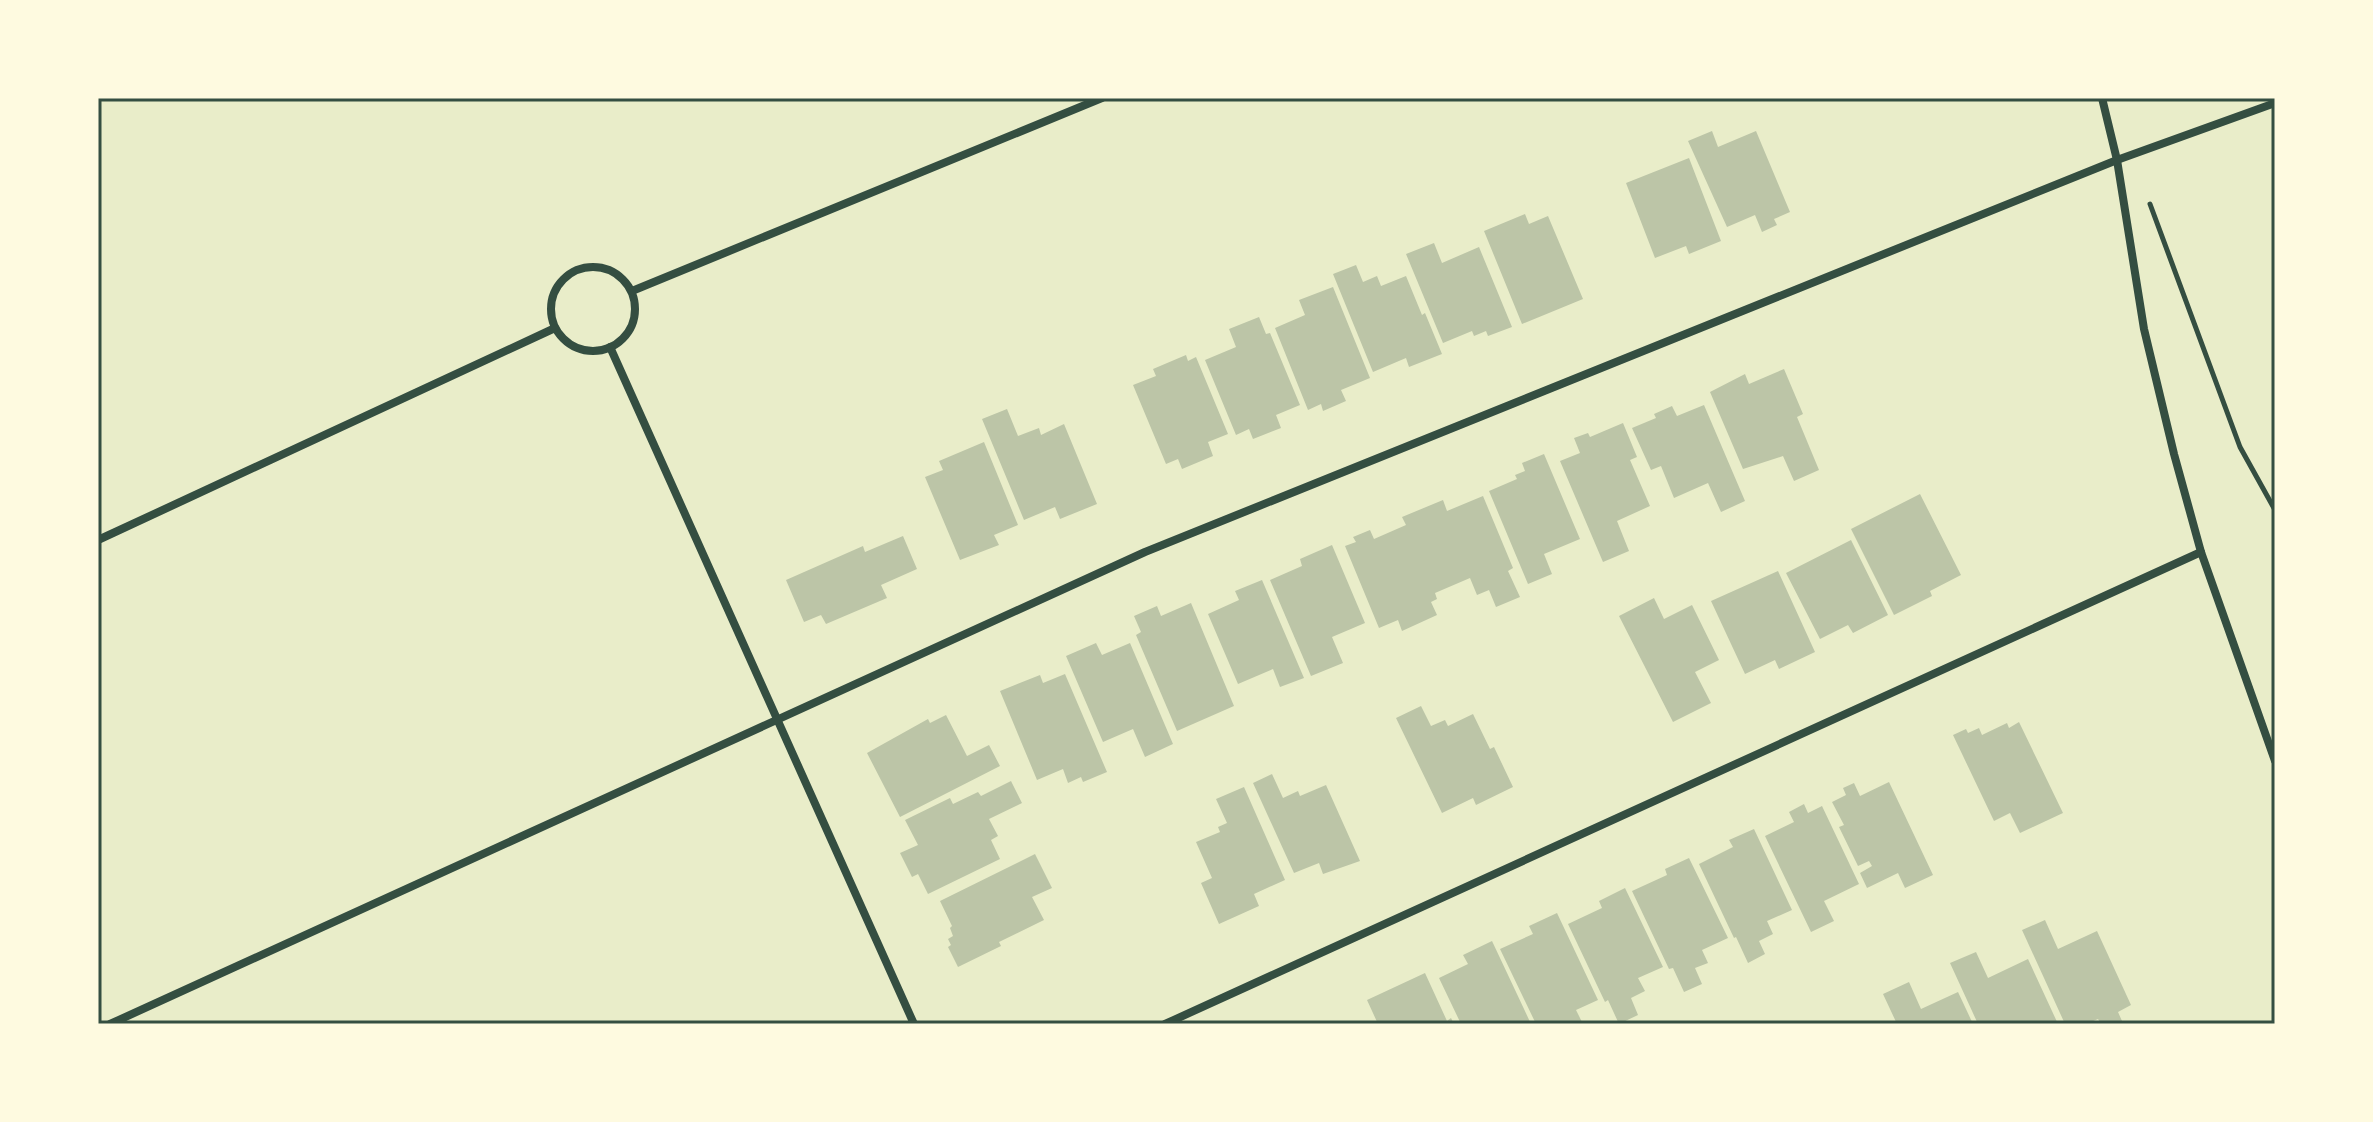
<svg xmlns="http://www.w3.org/2000/svg" width="2373" height="1122" font-family="'Titillium Web',sans-serif">
  <style>
    .building { fill: #bcc5a7 }
    .lines { fill: none; stroke-linecap: round; stroke-linejoin: round }
    .path { stroke: #344e41; stroke-width: 5 }
    .minor { stroke: #344e41; stroke-width: 8 }
    .neatline { fill: none; stroke: #344e41; stroke-width: 3 }
  </style>
  <rect width="100%" height="100%" fill="#e9edc9"/>
  <g class="building">
    <path d="M1712,131L1718,147L1756,131L1790,212L1774,219L1777,225L1762,232L1755,215L1727,227L1688,141Z"/>
    <path d="M1689,158L1721,241L1689,254L1686,246L1655,258L1626,183Z"/>
    <path d="M1525,214L1529,224L1548,216L1583,299L1522,324L1484,231Z"/>
    <path d="M1434,243L1442,263L1479,247L1512,327L1488,336L1486,331L1474,336L1472,331L1443,343L1406,254Z"/>
    <path d="M1356,265L1363,282L1377,276L1381,286L1406,276L1422,315L1425,313L1442,354L1409,367L1406,358L1373,372L1333,274Z"/>
    <path d="M1333,287L1370,378L1341,390L1346,401L1323,411L1321,404L1308,410L1275,328L1305,315L1299,300Z"/>
    <path d="M1259,317L1266,334L1270,333L1300,405L1276,415L1281,428L1253,439L1249,429L1236,435L1205,360L1236,347L1229,329Z"/>
    <path d="M1186,355L1188,361L1196,357L1228,434L1208,442L1213,456L1182,469L1178,459L1166,464L1133,385L1156,376L1153,369Z"/>
    <path d="M1784,369L1803,414L1797,417L1819,470L1794,481L1783,456L1743,469L1710,392L1745,374L1749,384Z"/>
    <path d="M1704,405L1745,501L1721,512L1708,483L1674,498L1661,466L1651,470L1632,428L1656,418L1654,414L1672,406L1677,416Z"/>
    <path d="M1007,409L1018,436L1039,428L1041,435L1064,424L1097,504L1060,519L1055,507L1024,520L982,419Z"/>
    <path d="M1623,423L1637,457L1630,460L1650,506L1617,521L1629,551L1603,562L1560,461L1580,453L1574,438L1588,433L1590,437Z"/>
    <path d="M984,442L1018,525L994,535L999,545L960,560L925,477L943,470L939,461Z"/>
    <path d="M1544,454L1580,539L1544,554L1552,574L1528,584L1489,491L1517,479L1515,475L1525,471L1522,463Z"/>
    <path d="M1920,494L1961,575L1930,591L1932,596L1894,615L1851,529Z"/>
    <path d="M1483,496L1513,568L1508,571L1520,597L1496,607L1489,590L1477,595L1470,578L1435,593L1437,599L1431,602L1437,615L1402,631L1398,620L1379,628L1345,546L1356,542L1353,537L1370,530L1374,539L1406,525L1402,517L1443,500L1447,511Z"/>
    <path d="M903,536L917,569L881,585L887,598L826,624L821,615L804,622L786,580L863,546L865,552Z"/>
    <path d="M1851,540L1888,615L1853,633L1848,625L1820,639L1786,573Z"/>
    <path d="M1332,545L1365,623L1332,637L1343,663L1311,676L1270,580L1302,566L1300,559Z"/>
    <path d="M1778,571L1815,652L1779,669L1775,660L1745,674L1711,601Z"/>
    <path d="M1262,580L1304,678L1280,687L1273,669L1238,684L1208,614L1239,600L1235,591Z"/>
    <path d="M1654,598L1664,619L1692,605L1719,660L1695,672L1711,703L1673,722L1619,616Z"/>
    <path d="M1191,603L1234,706L1177,731L1136,635L1141,632L1134,616L1157,606L1161,616Z"/>
    <path d="M1096,643L1102,655L1130,643L1173,744L1145,757L1133,729L1103,742L1066,656Z"/>
    <path d="M1065,674L1107,772L1083,782L1081,777L1068,783L1063,769L1037,780L1000,691L1040,675L1043,683Z"/>
    <path d="M1421,706L1431,726L1445,720L1448,726L1473,714L1490,749L1494,747L1513,787L1476,805L1473,798L1442,813L1396,718Z"/>
    <path d="M946,715L967,756L989,745L1000,766L900,817L867,753L928,719L930,723Z"/>
    <path d="M2019,722L2063,813L2020,833L2010,813L1994,821L1953,735L1966,729L1968,733L1979,728L1982,735L2007,723L2009,728Z"/>
    <path d="M1272,774L1283,798L1298,791L1300,796L1326,785L1360,861L1323,874L1319,863L1294,873L1253,783Z"/>
    <path d="M1011,781L1022,803L989,819L998,836L991,840L1000,859L928,894L918,874L912,877L900,853L918,845L905,820L950,798L953,804L978,792L981,796Z"/>
    <path d="M1889,782L1933,875L1905,888L1898,873L1867,888L1860,873L1872,866L1869,861L1858,866L1839,827L1844,825L1832,802L1846,795L1843,788L1854,783L1860,796Z"/>
    <path d="M1244,787L1285,880L1254,894L1259,906L1219,924L1201,883L1212,878L1196,842L1220,832L1218,827L1227,823L1216,799Z"/>
    <path d="M1804,804L1808,813L1822,806L1859,884L1824,901L1834,921L1811,932L1765,836L1794,822L1789,812Z"/>
    <path d="M1754,829L1792,910L1767,921L1773,934L1759,941L1765,954L1748,963L1736,937L1734,938L1699,864L1733,847L1729,840Z"/>
    <path d="M1035,854L1052,888L1032,897L1044,920L999,942L1001,946L958,967L948,947L951,945L948,939L953,936L950,928L952,926L940,901Z"/>
    <path d="M1689,858L1728,938L1702,950L1708,963L1695,968L1702,984L1684,992L1673,968L1669,969L1632,891L1667,875L1665,869Z"/>
    <path d="M1625,888L1663,967L1638,978L1645,991L1631,998L1638,1015L1619,1024L1608,1000L1605,1002L1568,924L1602,908L1599,901Z"/>
    <path d="M1557,913L1598,1000L1576,1010L1582,1022L1577,1024H1536L1500,949L1533,934L1529,926Z"/>
    <path d="M2045,920L2058,949L2097,931L2131,1005L2118,1012L2122,1021L2101,1024L2098,1019L2086,1024H2065L2022,930Z"/>
    <path d="M1492,941L1531,1024H1461L1439,978L1468,964L1463,955Z"/>
    <path d="M1976,952L1988,978L2028,959L2058,1024H1978L1950,963Z"/>
    <path d="M1425,973L1447,1021L1451,1018L1454,1024H1378L1367,1000Z"/>
    <path d="M1909,982L1921,1009L1958,992L1973,1024H1897L1883,994Z"/>
  </g>
  <g class="lines">
    <path class="path" d="M2150,204L2240,447L2275,510"/>
    <g class="minor">
      <path d="M2102,98L2117,160L2144,329L2174,454L2201,552L2275,761"/>
      <circle cx="593" cy="309" r="42"/>
      <path d="M632,291L1102,98"/>
      <path d="M610,347L914,1024"/>
      <path d="M98,540L555,328"/>
      <path d="M110,1024L1145,552L2117,160L2275,103"/>
      <path d="M1165,1024L2201,552"/>
    </g>
  </g>
  <rect width="2373" height="1122" fill="none" stroke="#fefae0" stroke-width="200"/>
  <rect x="100" y="100" width="2173" height="922" class="neatline"/>
</svg>
